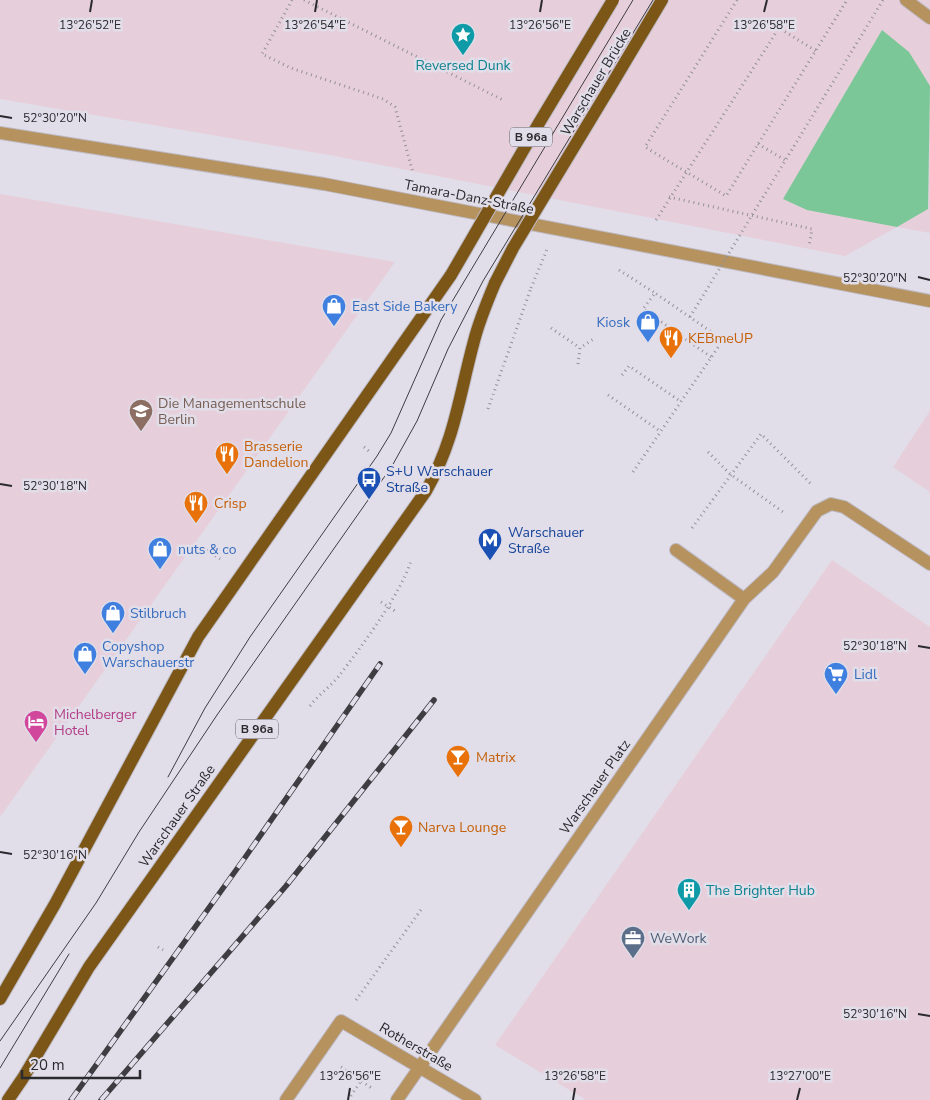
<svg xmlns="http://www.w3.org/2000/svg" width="930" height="1100" font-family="'Nunito Sans',sans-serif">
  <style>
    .commercial { fill: #e6cfda }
    .green { fill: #7cc798 }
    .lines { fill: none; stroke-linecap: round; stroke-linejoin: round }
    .service-casing { stroke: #bdbac4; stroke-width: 14 }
    .minor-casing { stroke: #bdbac4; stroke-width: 14 }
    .primary-casing { stroke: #bdbac4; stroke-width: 14 }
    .path { stroke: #939199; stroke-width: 3; stroke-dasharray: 1 4; stroke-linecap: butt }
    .service { stroke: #b6925f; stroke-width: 12 }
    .minor { stroke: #b6925f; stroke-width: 12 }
    .primary { stroke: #7c5616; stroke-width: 12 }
    .tram { stroke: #3e3d42; stroke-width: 1 }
    .rail-casing { stroke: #3e3d42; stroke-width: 5.5 }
    .rail { stroke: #e1dee9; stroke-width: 4; stroke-dasharray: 11; stroke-linecap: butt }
    .primary-bridge-casing { stroke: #bdbac4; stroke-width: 14; stroke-linecap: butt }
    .path-bridge { stroke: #939199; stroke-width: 3; stroke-dasharray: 1 4; stroke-linecap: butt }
    .primary-bridge { stroke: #7c5616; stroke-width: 12 }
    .ticks { fill: none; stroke: #2b2a2e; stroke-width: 2 }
    .labels { text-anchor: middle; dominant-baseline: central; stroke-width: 5; stroke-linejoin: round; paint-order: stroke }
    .shield { fill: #e1dee9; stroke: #626066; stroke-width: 1 }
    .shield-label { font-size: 12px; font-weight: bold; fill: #2b2a2e }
    .culture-label { font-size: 14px; fill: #0d838f; stroke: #e1dee9 }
    .street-label { font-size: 14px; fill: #2b2a2e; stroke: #e1dee9 }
    .shop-label { font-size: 14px; fill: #366cbe; stroke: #e1dee9; text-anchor: start }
    .food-label { font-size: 14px; fill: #c56008; stroke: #e1dee9; text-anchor: start }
    .education-label { font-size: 14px; fill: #785e54; stroke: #e1dee9; text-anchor: start }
    .transit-label { font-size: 14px; fill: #164399; stroke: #e1dee9; text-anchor: start }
    .hotel-label { font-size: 14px; fill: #b23c85; stroke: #e1dee9; text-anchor: start }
    .service-label { font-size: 14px; fill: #4e5e75; stroke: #e1dee9; text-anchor: start }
    .ticks-label { font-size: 12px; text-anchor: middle; fill: #2b2a2e; stroke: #e1dee9; stroke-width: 5; stroke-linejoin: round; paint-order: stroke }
  </style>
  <rect width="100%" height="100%" fill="#e1dee9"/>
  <g class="commercial">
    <path d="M0,0H930V233L897,227L845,256L335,156L0,99Z"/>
    <path d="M0,194L395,262L0,817Z"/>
    <path d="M930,411V492L893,467Z"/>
    <path d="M832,560L930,627V1100H586L495,1045Z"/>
  </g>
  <path class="green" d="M882,30L909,52L930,86L928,209L897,227L807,210L783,199Z"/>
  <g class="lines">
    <defs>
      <path id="service" d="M676,550L744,599"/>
      <g id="minor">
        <path d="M906,0L930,18"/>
        <path d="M0,133L324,184L930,301"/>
        <path d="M286,1100L341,1021L475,1100"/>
        <path d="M397,1100L744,599L773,572L817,511L831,504L844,507L930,564"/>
      </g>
      <g id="primary">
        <path d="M609,89L662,0"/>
        <path d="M0,999L55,904L198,637L451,275"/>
        <path d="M8,1100L23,1078L89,967L426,491C455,440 459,396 474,341C479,321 487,302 495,283"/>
      </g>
    </defs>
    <use href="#service" class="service-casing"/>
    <use href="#minor" class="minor-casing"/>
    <use href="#primary" class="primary-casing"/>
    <g class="path">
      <path d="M292,0L262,54L291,68L383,99L395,107L413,173"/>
      <path d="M304,0L505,101"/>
      <path d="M737,0L645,147L726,196L847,0"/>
      <path d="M758,144L785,160"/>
      <path d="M669,197L812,229L809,246"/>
      <path d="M656,220L779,28L816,51"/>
      <path d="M619,270L655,293L643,309L711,357"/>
      <path d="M551,328L580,348"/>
      <path d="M578,364L580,348L595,338"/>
      <path d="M622,375L629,366L680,401"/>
      <path d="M608,395L660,431"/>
      <path d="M488,409L531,288"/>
      <path d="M364,447L370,452"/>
      <path d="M708,452L730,474L783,512"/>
      <path d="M633,472L723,340L655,293"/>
      <path d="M692,528L761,434L811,484"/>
      <path d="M207,550L220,559"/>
      <path d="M381,602L395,611"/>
      <path d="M310,706C318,695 330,687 339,676C362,646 400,595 411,561"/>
      <path d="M158,947L163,950"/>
      <path d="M356,1000L423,907"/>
      <path d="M341,1067L373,1089"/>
      <path d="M348,1100L361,1081"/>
    </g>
    <use href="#service" class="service"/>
    <use href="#minor" class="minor"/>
    <use href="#primary" class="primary"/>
    <g class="tram">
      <path d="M168,777L205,708L250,637L377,456L391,433L441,320L633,0"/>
      <path d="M0,1041L96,903L139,832L217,715L392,466L417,421L448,349L483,281L653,0"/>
      <path d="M0,1068L69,954"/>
    </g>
    <defs>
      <g id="rail">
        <path d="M71,1100L244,859L380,664"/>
        <path d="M101,1100L286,886L434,700"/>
      </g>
    </defs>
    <use href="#rail" class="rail-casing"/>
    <use href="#rail" class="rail"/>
    <defs>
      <g id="primary-bridge">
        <path d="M451,275L539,123L613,0"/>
        <path d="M495,283L513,248L609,89"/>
      </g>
    </defs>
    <use href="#primary-bridge" class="primary-bridge-casing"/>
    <g class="path-bridge">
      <path d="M531,288L548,247"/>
      <path d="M690,317L883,0"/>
    </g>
    <use href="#primary-bridge" class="primary-bridge"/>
  </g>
  <path class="ticks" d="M90,12L92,0M315,12L317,0M540,12L542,0M764,12L767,0M0,116L12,118M918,277L930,280M0,484L12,486M918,646L930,648M0,852L12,854M918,1014L930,1016M348,1100L350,1088M573,1100L575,1088M797,1100L800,1088"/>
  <defs>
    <symbol id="sight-pin" viewBox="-11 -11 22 30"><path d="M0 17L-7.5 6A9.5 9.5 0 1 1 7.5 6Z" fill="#0f9aa8" stroke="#e1dee9"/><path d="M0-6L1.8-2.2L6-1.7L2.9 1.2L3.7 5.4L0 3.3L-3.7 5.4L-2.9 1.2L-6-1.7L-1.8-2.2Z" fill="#fff"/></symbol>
    <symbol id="shop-pin" viewBox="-11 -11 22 30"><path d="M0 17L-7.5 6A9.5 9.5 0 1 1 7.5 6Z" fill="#3f7fe0" stroke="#e1dee9"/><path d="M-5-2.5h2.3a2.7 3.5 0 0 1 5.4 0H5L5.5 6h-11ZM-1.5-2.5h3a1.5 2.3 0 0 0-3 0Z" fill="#fff"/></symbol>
    <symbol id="restaurant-pin" viewBox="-11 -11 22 30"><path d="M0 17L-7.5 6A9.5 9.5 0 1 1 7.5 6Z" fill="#e8710a" stroke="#e1dee9"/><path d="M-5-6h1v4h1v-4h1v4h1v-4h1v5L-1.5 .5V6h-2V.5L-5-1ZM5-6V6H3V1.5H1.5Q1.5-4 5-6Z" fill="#fff"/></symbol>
    <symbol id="university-pin" viewBox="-11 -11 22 30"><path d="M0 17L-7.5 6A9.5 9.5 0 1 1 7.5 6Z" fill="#8d6e63" stroke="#e1dee9"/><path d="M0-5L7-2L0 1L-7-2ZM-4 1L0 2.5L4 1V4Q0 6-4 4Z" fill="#fff"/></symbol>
    <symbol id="bus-pin" viewBox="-11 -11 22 30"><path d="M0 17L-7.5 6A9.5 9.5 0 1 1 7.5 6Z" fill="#1a4fb4" stroke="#e1dee9"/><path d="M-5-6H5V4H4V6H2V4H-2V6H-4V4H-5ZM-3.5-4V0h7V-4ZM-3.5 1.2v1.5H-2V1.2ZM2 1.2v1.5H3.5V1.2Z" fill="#fff"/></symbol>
    <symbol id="metro-pin" viewBox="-11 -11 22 30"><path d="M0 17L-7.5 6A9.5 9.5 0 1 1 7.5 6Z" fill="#1a4fb4" stroke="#e1dee9"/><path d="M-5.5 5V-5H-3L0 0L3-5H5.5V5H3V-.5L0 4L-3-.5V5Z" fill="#fff"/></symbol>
    <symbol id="supermarket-pin" viewBox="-11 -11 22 30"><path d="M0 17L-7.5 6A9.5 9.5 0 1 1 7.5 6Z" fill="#3f7fe0" stroke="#e1dee9"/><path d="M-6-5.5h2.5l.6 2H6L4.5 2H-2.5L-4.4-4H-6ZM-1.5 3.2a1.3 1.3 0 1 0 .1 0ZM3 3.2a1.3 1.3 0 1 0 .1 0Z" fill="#fff"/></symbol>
    <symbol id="hotel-pin" viewBox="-11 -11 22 30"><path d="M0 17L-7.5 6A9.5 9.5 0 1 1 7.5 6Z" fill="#d1479c" stroke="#e1dee9"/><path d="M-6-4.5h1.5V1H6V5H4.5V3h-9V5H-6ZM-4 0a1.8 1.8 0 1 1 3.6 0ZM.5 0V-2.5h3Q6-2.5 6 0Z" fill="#fff"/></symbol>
    <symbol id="bar-pin" viewBox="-11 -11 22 30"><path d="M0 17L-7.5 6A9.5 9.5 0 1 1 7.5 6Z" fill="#e8710a" stroke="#e1dee9"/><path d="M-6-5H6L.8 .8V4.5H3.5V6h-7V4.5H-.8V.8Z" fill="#fff"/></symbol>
    <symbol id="building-pin" viewBox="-11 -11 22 30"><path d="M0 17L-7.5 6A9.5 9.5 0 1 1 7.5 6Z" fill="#0f9aa8" stroke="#e1dee9"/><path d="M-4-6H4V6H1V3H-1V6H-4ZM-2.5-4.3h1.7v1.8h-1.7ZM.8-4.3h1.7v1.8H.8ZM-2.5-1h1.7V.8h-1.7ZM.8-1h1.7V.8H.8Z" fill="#fff"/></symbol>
    <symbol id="office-pin" viewBox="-11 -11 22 30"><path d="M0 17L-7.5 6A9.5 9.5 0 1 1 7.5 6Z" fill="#5c6f8a" stroke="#e1dee9"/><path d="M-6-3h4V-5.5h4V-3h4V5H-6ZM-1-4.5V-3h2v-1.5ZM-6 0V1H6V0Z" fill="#fff"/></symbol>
  </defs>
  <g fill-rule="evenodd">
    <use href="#sight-pin" x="449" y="21" width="28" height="38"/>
    <use href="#shop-pin" x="320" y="292" width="28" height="38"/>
    <use href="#shop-pin" x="634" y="308" width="28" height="38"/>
    <use href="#restaurant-pin" x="657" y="324" width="28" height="38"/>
    <use href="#university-pin" x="127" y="397" width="28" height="38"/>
    <use href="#restaurant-pin" x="213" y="440" width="28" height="38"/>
    <use href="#bus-pin" x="355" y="465" width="28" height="38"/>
    <use href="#restaurant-pin" x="182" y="489" width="28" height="38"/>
    <use href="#metro-pin" x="476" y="526" width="28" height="38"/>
    <use href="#shop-pin" x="146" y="535" width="28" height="38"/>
    <use href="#shop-pin" x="99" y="599" width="28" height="38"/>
    <use href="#shop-pin" x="71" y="640" width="28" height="38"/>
    <use href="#supermarket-pin" x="822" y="660" width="28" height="38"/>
    <use href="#hotel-pin" x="22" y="708" width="28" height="38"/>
    <use href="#bar-pin" x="444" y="743" width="28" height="38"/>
    <use href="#bar-pin" x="387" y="813" width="28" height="38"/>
    <use href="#building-pin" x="675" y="876" width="28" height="38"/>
    <use href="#office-pin" x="619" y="924" width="28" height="38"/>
  </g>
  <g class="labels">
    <g class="shield">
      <rect x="510" y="127.5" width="42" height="19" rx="4"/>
      <rect x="236" y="719.5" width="42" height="19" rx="4"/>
    </g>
    <g class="shield-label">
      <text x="531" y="137">B 96a</text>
      <text x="257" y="729">B 96a</text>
    </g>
    <g class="culture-label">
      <text x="463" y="65">Reversed Dunk</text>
      <text x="706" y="890" text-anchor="start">The Brighter Hub</text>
    </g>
    <g class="street-label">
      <text transform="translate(596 82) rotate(-59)">Warschauer Brücke</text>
      <text transform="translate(469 197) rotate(11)">Tamara-Danz-Straße</text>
      <text transform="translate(595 787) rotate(-55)">Warschauer Platz</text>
      <text transform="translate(177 816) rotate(-55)">Warschauer Straße</text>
      <text transform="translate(416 1047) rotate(30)">Rotherstraße</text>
    </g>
    <g class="shop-label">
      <text x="352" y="306">East Side Bakery</text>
      <text x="630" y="322" text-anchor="end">Kiosk</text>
      <text x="178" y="549">nuts &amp; co</text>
      <text x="130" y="613">Stilbruch</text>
      <text x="102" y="646">Copyshop<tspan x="102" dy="16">Warschauerstr</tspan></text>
      <text x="854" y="674">Lidl</text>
    </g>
    <g class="food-label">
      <text x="688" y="338">KEBmeUP</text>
      <text x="244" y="446">Brasserie<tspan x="244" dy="16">Dandelion</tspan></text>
      <text x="214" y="503">Crisp</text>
      <text x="476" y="757">Matrix</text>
      <text x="418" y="827">Narva Lounge</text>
    </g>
    <g class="education-label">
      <text x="158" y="403">Die Managementschule<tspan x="158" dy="16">Berlin</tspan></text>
    </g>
    <g class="transit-label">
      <text x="386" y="471">S+U Warschauer<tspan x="386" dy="16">Straße</tspan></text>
      <text x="508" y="532">Warschauer<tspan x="508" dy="16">Straße</tspan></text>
    </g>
    <g class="hotel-label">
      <text x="54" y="714">Michelberger<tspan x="54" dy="16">Hotel</tspan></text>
    </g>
    <g class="service-label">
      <text x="650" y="938">WeWork</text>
    </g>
  </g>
  <g class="ticks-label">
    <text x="90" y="29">13°26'52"E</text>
    <text x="315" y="29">13°26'54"E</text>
    <text x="540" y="29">13°26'56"E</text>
    <text x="764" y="29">13°26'58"E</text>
    <text x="55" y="122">52°30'20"N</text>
    <text x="875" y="282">52°30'20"N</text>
    <text x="55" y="490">52°30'18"N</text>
    <text x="875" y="650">52°30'18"N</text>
    <text x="55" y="859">52°30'16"N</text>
    <text x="875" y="1018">52°30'16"N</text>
    <text x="350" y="1080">13°26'56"E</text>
    <text x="575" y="1080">13°26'58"E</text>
    <text x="800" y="1080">13°27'00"E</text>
  </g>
  <path d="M22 1070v8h118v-8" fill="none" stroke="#2b2a2e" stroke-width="2.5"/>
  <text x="30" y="1070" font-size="15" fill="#2b2a2e" stroke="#e1dee9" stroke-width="4" paint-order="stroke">20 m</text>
</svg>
